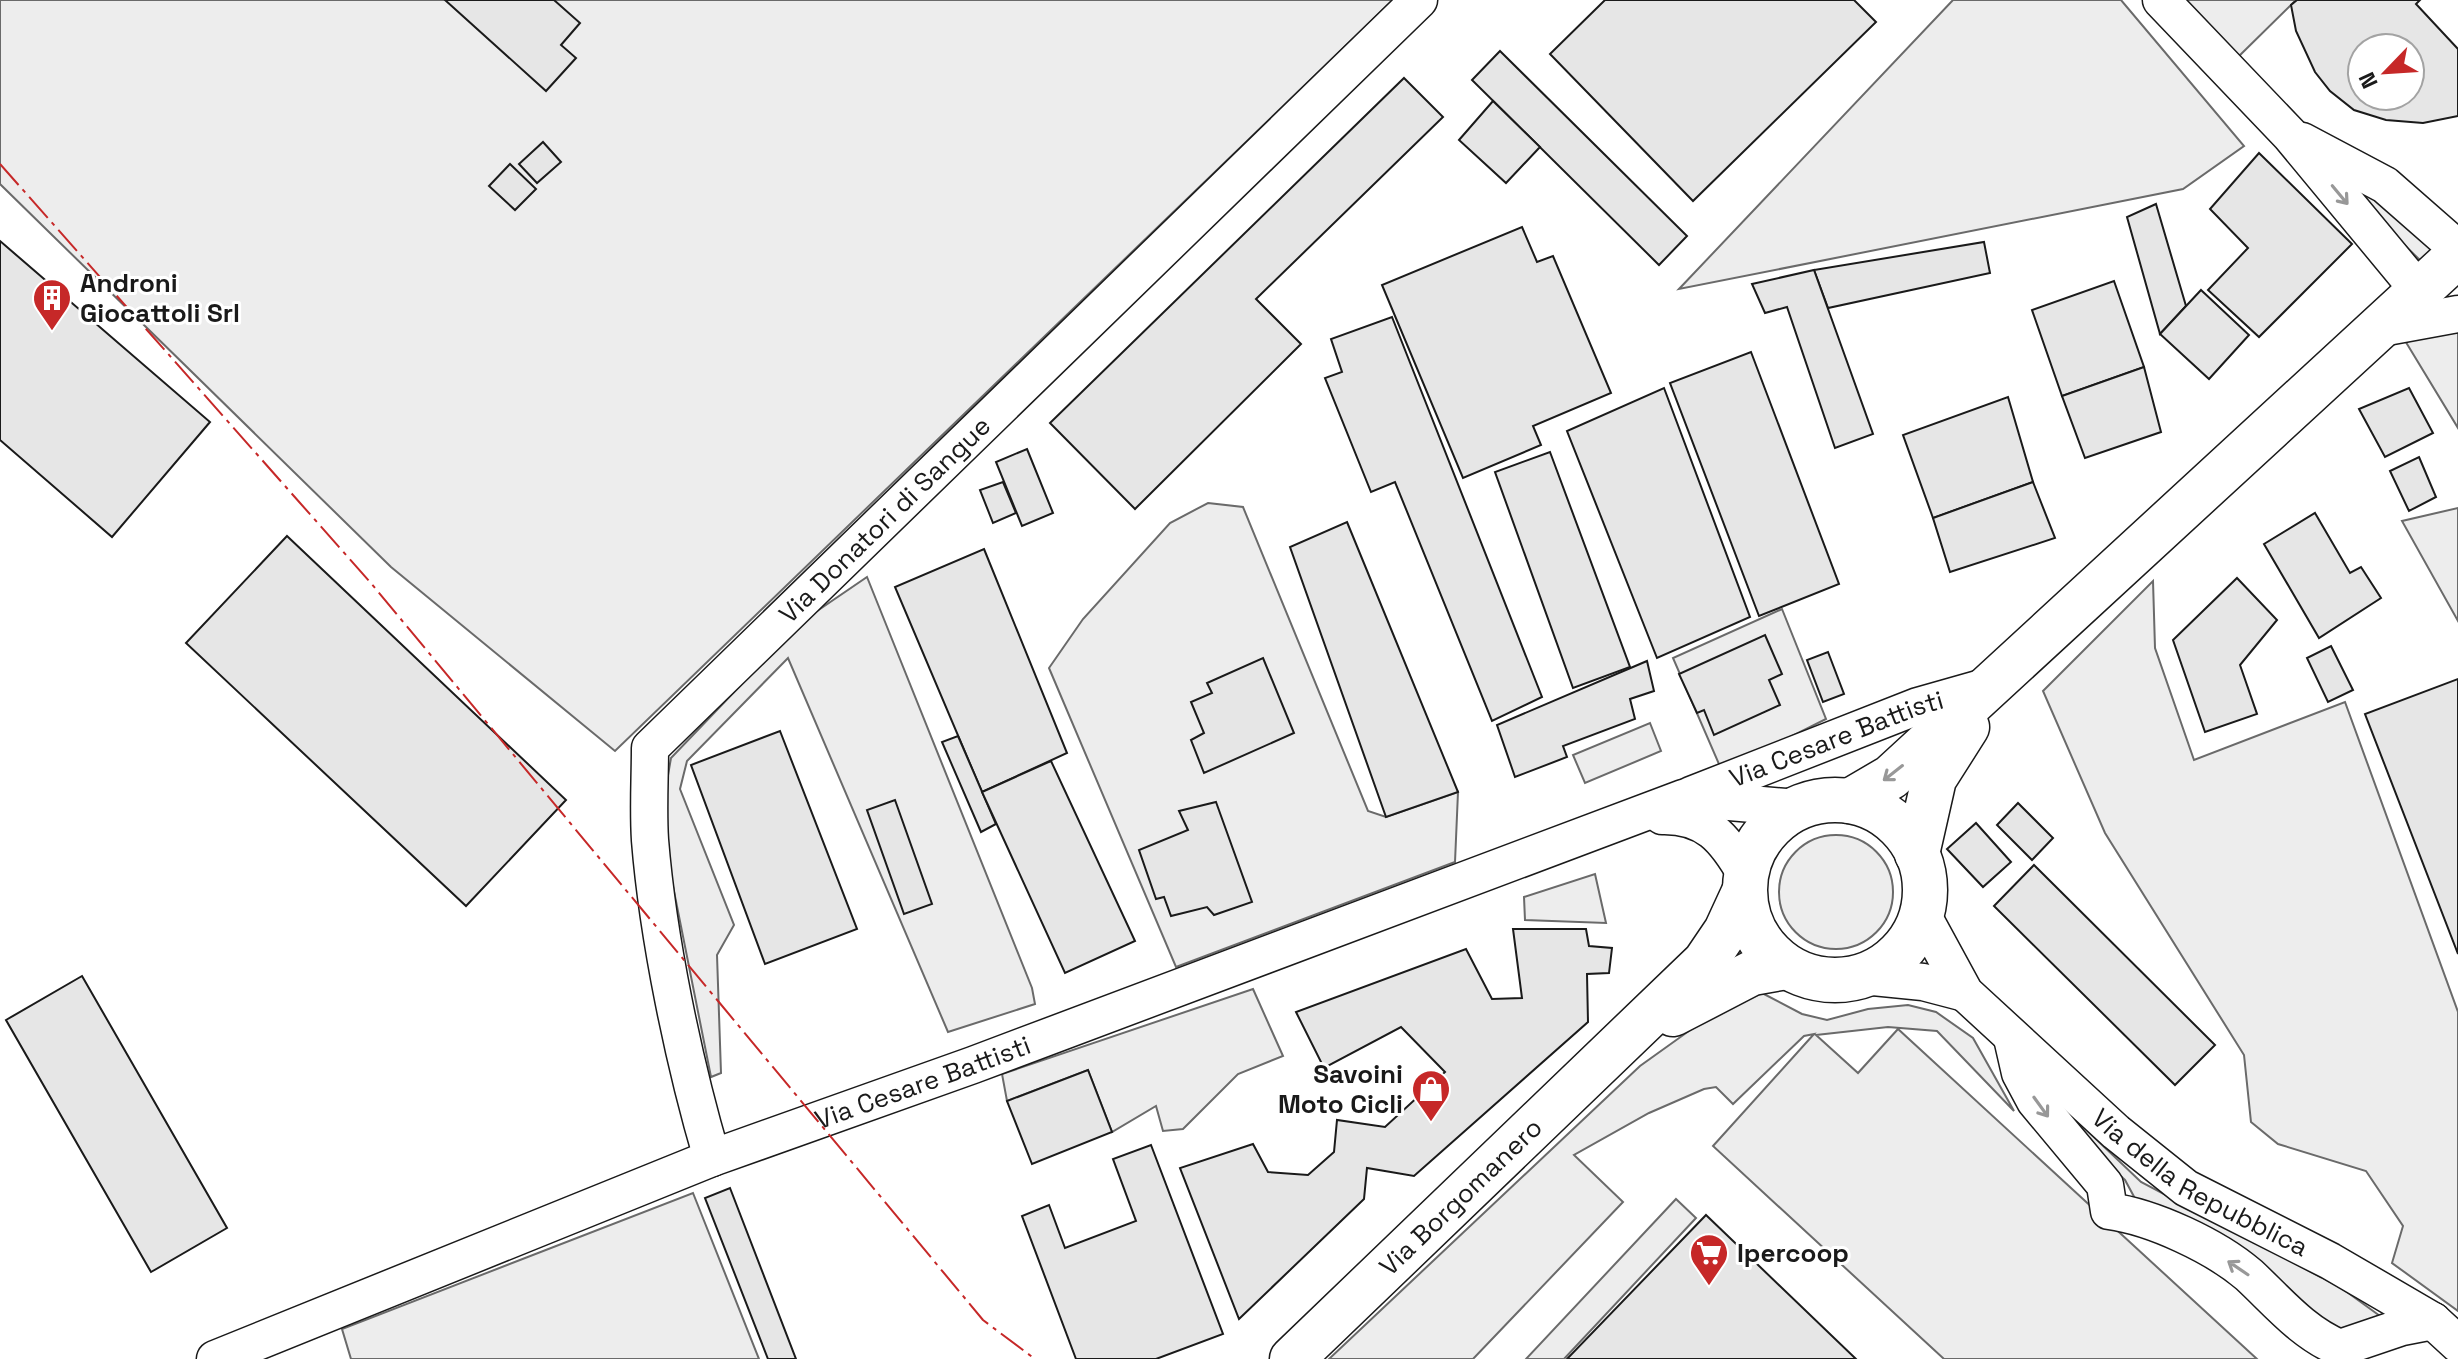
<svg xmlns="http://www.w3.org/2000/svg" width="2458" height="1359" font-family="'Space Grotesk',sans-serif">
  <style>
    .built { fill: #ededed; stroke: #6a6a6a; stroke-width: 2 }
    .building { fill: #e6e6e6; stroke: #1a1a1a; stroke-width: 2; fill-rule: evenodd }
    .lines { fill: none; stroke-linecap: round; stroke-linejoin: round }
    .minor-casing { stroke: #1a1a1a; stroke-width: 39 }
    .major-casing { stroke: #1a1a1a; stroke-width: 47 }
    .minor { stroke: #fff; stroke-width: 36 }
    .major { stroke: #fff; stroke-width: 44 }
    .power { stroke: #c62828; stroke-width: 2; stroke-dasharray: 28 6 4 6; stroke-linecap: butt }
    .oneway { stroke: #989898 }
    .labels { text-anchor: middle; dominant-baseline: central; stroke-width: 6; stroke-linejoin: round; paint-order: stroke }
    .poi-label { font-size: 26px; font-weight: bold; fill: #1a1a1a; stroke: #fff; text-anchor: start }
    .street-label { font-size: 26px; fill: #1a1a1a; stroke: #fff }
  </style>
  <rect width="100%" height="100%" fill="#fff"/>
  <g class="built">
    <path d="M0,0H1393L615,751L391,567L0,184Z"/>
    <path d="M1953,0H2121L2244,146L2183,189L1679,289Z"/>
    <path d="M2177,0H2296L2235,60Z"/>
    <path d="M2357,190L2376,195L2437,254L2424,264L2393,234Z"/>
    <path d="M2458,328V428L2404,339Z"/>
    <path d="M1208,503L1243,507L1368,811L1386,817L1458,792L1455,862L1176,967L1049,668L1083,619L1170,523Z"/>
    <path d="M2458,508V621L2402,521Z"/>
    <path d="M867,577L1032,988L1035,1004L948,1032L788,658L687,761L680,789L734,925L717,955L721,1073L711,1077L660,821L671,758L782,642L779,637Z"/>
    <path d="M2153,581L2155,648L2194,760L2345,702L2458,1012V1311L2392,1263L2403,1226L2366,1171L2278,1144L2251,1122L2244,1055L2105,833L2043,691Z"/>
    <path d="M1782,609L1826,719L1722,771L1673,658Z"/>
    <path d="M1650,723L1661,751L1585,783L1573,755Z"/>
    <circle cx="1836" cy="892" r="57"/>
    <path d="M1595,874L1606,923L1525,920L1524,897Z"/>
    <path d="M1253,989L1283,1056L1238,1074L1183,1129L1163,1131L1156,1106L1112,1132L1088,1070L1007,1101L1002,1074Z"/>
    <path d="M1762,993L1802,1014L1827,1020L1868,1009L1908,1005L1936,1012L1973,1038L2014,1111L1937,1031L1888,1027L1816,1035L1858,1073L1898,1029L2257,1359H1944L1713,1146L1814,1034L1804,1036L1733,1104L1716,1087L1704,1089L1649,1113L1574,1155L1623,1202L1473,1359H1329L1640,1066L1707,1018Z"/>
    <path d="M2077,1121L2141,1182L2340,1287L2380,1316L2329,1338L2138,1204L2125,1180L2070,1131Z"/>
    <path d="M693,1193L759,1359H351L342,1329Z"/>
    <path d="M1676,1199L1696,1218L1564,1359H1526Z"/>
  </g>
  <g class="building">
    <path d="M445,0H554L580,23L561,45L576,58L546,91Z"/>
    <path d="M1605,0H1854L1876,22L1693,201L1550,54Z"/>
    <path d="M2297,0H2420L2416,4L2458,49V116L2423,123L2386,120L2354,110L2330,91L2315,72L2296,31L2291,5ZM2362,48H2410V96H2362Z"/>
    <path d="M1500,51L1687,236L1659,265L1472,80Z"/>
    <path d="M1404,78L1443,117L1256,299L1301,344L1135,509L1050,423Z"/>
    <path d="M1493,101L1540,147L1506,183L1459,140Z"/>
    <path d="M543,142L561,162L537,183L519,164Z"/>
    <path d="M2259,153L2352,244L2259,337L2208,290L2248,248L2210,209Z"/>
    <path d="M510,164L536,189L515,210L489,186Z"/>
    <path d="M2156,204L2186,306L2160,334L2127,217Z"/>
    <path d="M1522,227L1537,262L1553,256L1611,393L1533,426L1541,445L1463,478L1382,285Z"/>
    <path d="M0,241L210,422L112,537L0,440Z"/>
    <path d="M1984,242L1990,273L1828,308L1814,270Z"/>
    <path d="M1814,270L1873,434L1835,448L1787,307L1765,313L1752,284Z"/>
    <path d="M2114,281L2144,367L2062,396L2032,310Z"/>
    <path d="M2201,290L2249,335L2209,379L2160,334Z"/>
    <path d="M1392,317L1542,697L1492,721L1395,482L1371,492L1325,378L1342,372L1331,339Z"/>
    <path d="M1751,352L1839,584L1759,616L1670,383Z"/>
    <path d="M2144,367L2161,432L2085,458L2062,396Z"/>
    <path d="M1664,388L1750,617L1657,658L1567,431Z"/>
    <path d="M2409,388L2433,433L2385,457L2359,409Z"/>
    <path d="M2008,397L2033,482L1933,518L1903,435Z"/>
    <path d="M1027,449L1053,513L1022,526L996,462Z"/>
    <path d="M1550,452L1630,667L1573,688L1495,472Z"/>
    <path d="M2419,457L2436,497L2409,511L2390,471Z"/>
    <path d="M1003,482L1016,513L993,523L980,490Z"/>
    <path d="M2033,482L2055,538L1950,572L1933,518Z"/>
    <path d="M2315,513L2350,573L2361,567L2381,598L2319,638L2264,544Z"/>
    <path d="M1347,522L1458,792L1386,817L1290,547Z"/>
    <path d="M287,536L566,800L466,906L186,643Z"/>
    <path d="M984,549L1067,753L982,792L895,587Z"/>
    <path d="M2237,578L2277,620L2240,665L2257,714L2205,732L2173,640Z"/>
    <path d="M1765,635L1782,674L1769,680L1780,705L1714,735L1704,710L1697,713L1679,674Z"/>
    <path d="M2331,646L2353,690L2328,702L2307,658Z"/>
    <path d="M1828,652L1844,694L1823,702L1807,660Z"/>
    <path d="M1263,658L1294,733L1204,773L1191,740L1204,733L1191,702L1212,693L1207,683Z"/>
    <path d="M1647,661L1654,691L1630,699L1635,719L1563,746L1567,757L1515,777L1497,725Z"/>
    <path d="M2458,679V954L2365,714Z"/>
    <path d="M780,731L857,929L765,964L691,765Z"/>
    <path d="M958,736L996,824L981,832L942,742Z"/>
    <path d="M1051,761L1135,941L1065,973L982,792Z"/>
    <path d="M895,800L932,904L904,914L867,810Z"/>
    <path d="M1216,802L1252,902L1214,915L1207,907L1171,916L1164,897L1156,899L1139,850L1188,830L1179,811Z"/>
    <path d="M2018,803L2053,838L2032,860L1997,825Z"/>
    <path d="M1976,823L2011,862L1983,887L1947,849Z"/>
    <path d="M2034,865L2215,1045L2175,1085L1994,906Z"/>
    <path d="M1513,929H1586L1589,946L1612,948L1609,973L1587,974L1588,1022L1414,1176L1367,1168L1364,1199L1239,1319L1180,1168L1253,1144L1268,1172L1308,1175L1334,1152L1337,1120L1385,1127L1445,1072L1401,1027L1324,1068L1296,1012L1466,949L1492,999L1522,998Z"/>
    <path d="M82,976L227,1228L151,1272L6,1020Z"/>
    <path d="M1088,1070L1112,1132L1032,1164L1007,1101Z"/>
    <path d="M1151,1145L1223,1334L1156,1359H1076L1022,1216L1049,1205L1065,1248L1136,1221L1113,1159Z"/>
    <path d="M730,1188L796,1359H768L705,1198Z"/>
    <path d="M1706,1215L1856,1359H1567Z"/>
  </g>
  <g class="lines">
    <defs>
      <g id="minor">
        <path d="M2161,0L2290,135L2420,292"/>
        <path d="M2302,141L2385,185L2458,249"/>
        <path d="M2381,328L2458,314"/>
        <path id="s1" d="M1691,795L1918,706L1992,685"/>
        <path d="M1662,816C1706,815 1725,838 1746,875"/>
        <path id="s2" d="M1922,914L1965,993L2116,1132L2186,1188L2330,1261L2433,1321L2458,1344"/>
        <path d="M1863,976L1923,982L1965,993"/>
        <path d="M2012,1038L2020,1073L2035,1101L2105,1185L2109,1211C2153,1217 2215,1246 2249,1275C2278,1302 2303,1333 2340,1348L2402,1327L2433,1321"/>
        <path id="s3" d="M712,1158C684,1063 658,939 650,840C648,809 650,778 650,748L1419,0"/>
        <path id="s4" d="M215,1359L712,1158L973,1065L1683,798L1797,808"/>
      </g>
      <g id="major">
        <circle cx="1835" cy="890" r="90"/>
        <path d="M1850,801L1891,777L2458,255"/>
        <path d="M1917,854L1934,779L1967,727"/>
        <path d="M1673,1014L1752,973L1786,967"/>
        <path id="s5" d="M1292,1359L1705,962L1726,931L1744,892"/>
      </g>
    </defs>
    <use href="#minor" class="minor-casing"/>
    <use href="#major" class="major-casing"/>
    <use href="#minor" class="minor"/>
    <use href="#major" class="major"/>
    <path class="power" d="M0,164L370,582L983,1320L1035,1359"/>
  </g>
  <defs><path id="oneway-shaft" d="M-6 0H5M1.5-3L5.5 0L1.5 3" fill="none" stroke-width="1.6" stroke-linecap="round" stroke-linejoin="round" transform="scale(2)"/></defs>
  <g class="oneway">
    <use href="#oneway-shaft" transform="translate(2340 195) rotate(50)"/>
    <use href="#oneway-shaft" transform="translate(1893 773) rotate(142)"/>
    <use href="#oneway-shaft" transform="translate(2041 1107) rotate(54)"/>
    <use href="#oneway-shaft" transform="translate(2238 1268) rotate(-146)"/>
  </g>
  <defs>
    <symbol id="building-pin" viewBox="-11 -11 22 30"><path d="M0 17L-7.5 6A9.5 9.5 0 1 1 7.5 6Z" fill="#c62828" stroke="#fff"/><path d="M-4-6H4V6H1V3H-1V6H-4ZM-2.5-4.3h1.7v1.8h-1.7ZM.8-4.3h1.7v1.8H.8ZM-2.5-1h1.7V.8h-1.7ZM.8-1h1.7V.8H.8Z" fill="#fff"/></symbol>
    <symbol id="shop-pin" viewBox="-11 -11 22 30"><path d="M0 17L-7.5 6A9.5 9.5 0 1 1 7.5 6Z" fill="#c62828" stroke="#fff"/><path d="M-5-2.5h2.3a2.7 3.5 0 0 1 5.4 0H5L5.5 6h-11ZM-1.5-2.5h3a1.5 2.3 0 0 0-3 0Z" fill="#fff"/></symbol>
    <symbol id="supermarket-pin" viewBox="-11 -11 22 30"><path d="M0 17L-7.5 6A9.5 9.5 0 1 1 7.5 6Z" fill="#c62828" stroke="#fff"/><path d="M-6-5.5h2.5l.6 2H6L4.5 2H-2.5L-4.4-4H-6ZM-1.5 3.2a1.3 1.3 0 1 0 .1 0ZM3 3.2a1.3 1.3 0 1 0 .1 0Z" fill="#fff"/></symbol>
  </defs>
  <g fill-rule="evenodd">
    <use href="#building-pin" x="30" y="276" width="44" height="60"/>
    <use href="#shop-pin" x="1409" y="1067" width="44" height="60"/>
    <use href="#supermarket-pin" x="1687" y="1231" width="44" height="60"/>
  </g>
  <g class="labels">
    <g class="poi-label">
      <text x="80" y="283">Androni<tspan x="80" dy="30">Giocattoli Srl</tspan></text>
      <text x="1403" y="1074" text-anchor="end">Savoini<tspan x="1403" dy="30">Moto Cicli</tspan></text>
      <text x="1737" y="1253">Ipercoop</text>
    </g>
    <g class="street-label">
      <text stroke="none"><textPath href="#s3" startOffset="744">Via Donatori di Sangue</textPath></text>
      <text stroke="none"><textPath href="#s1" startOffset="156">Via Cesare Battisti</textPath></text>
      <text stroke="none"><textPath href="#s4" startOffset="760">Via Cesare Battisti</textPath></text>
      <text stroke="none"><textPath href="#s2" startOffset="394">Via della Repubblica</textPath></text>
      <text stroke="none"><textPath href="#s5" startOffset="234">Via Borgomanero</textPath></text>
    </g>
  </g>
  <g transform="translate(2386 72) rotate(245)"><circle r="38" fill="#ffffff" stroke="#a3a3a3" stroke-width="2"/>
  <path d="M0-6L14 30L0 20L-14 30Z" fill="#c62828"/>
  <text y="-12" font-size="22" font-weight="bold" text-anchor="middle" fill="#1a1a1a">N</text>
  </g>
</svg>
